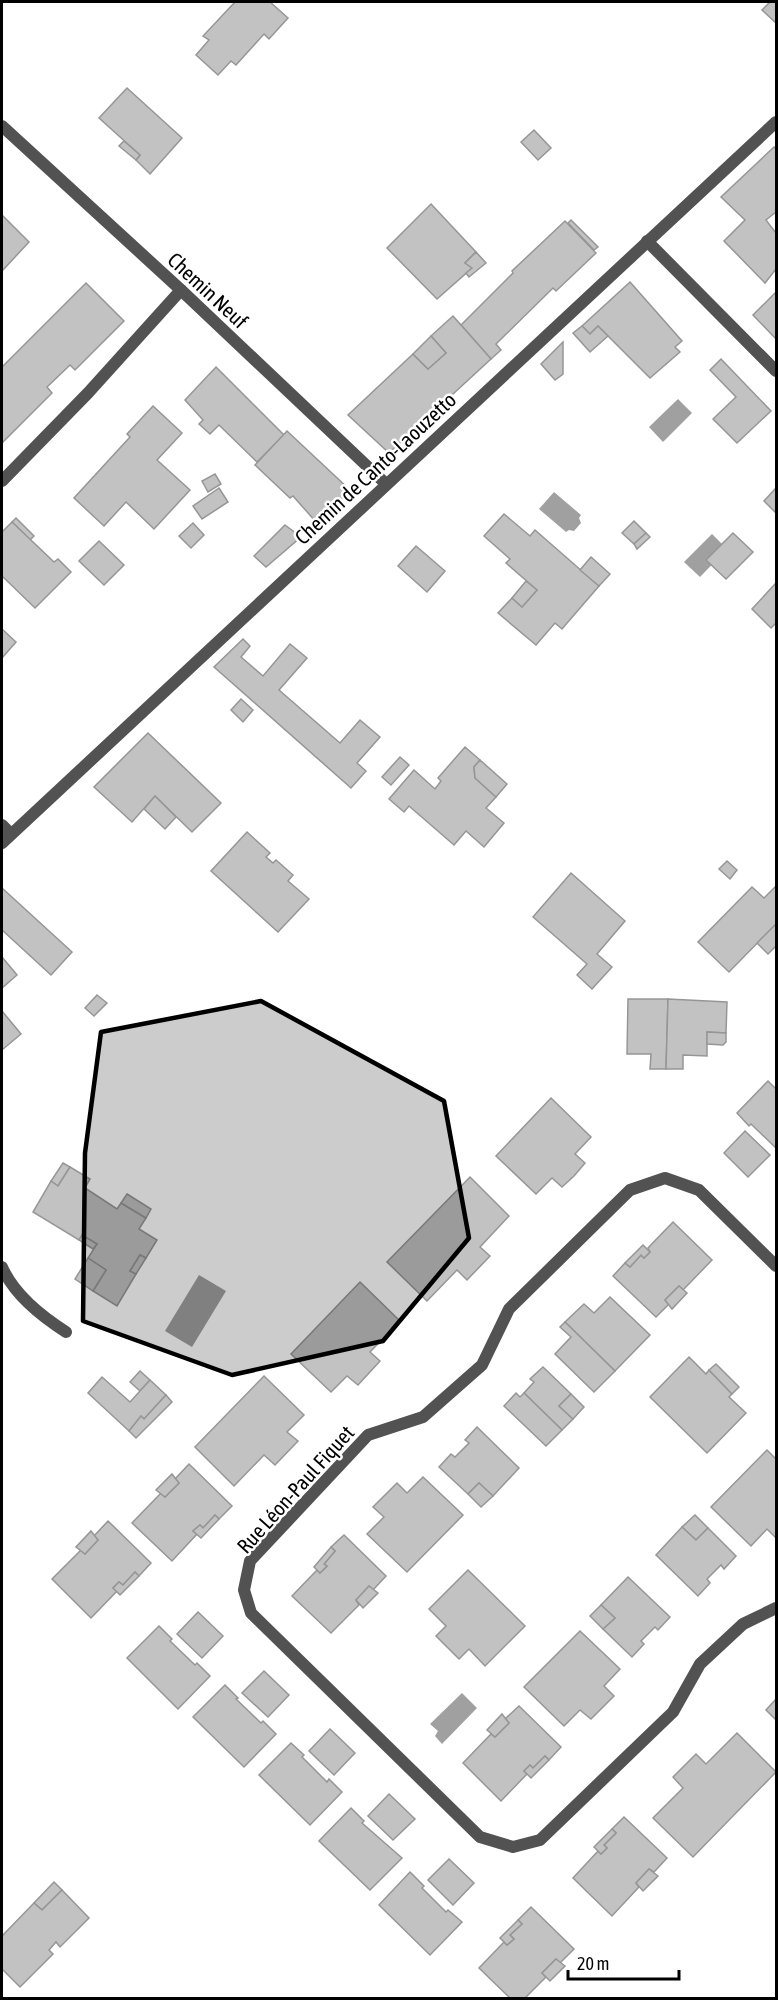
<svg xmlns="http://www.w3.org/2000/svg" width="778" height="2000" font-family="'Asap Condensed',sans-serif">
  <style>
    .water { fill: #a0a0a0 }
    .building { fill: #c2c2c2; stroke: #969696; stroke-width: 1.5 }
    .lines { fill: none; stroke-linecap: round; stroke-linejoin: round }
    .service { stroke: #525252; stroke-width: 12 }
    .minor { stroke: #525252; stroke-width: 12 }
    .marked { fill: #000; fill-opacity: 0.2; stroke: #000; stroke-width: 4.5; stroke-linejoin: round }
    .labels { text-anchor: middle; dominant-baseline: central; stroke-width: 5; stroke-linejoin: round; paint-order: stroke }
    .street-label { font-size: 21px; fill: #000; stroke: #fff }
  </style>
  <rect width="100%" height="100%" fill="#fff"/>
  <g class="water">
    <path d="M678,399L692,413L663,442L649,427Z"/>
    <path d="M554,492L581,515L579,518L581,523L574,531L569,530L566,532L539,509Z"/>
    <path d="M712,534L727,549L700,577L684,562Z"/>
    <path d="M199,1275L226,1291L192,1347L165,1331Z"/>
    <path d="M462,1693L477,1708L442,1744L435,1736L438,1731L430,1724Z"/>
  </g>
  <g class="building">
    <path d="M235,2H270L288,18L269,39L264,34L236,65L231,61L218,75L196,55L209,40L203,36Z"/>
    <path d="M770,2H776V23L762,10Z"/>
    <path d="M127,88L182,138L150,174L136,160L140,155L99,118Z"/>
    <path d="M534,130L551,148L538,160L521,142Z"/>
    <path d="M124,141L140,155L136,160L119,146Z"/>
    <path d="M774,147L776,149V212L766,220L776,233V269L765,283L724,241L745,220L721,197Z"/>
    <path d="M431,204L476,252L465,263L472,268L437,299L387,248Z"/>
    <path d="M2,215L29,242L2,271Z"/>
    <path d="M571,220L598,247L594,250L568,223Z"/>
    <path d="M565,221L596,253L556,291L553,288L496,344L501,350L491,359L461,325L513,273L512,271Z"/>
    <path d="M476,252L486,263L469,277L466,273L472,268L465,263Z"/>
    <path d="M630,282L682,341L675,347L680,352L650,378L598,326L590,334L582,326Z"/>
    <path d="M86,283L124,321L75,370L70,365L47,387L52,393L3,442L2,440V367Z"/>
    <path d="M776,292V339L753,315Z"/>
    <path d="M453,316L491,359L389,453L348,415L413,354L428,369L446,353L431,336Z"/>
    <path d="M582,326L590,334L598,326L608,336L590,352L573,333Z"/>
    <path d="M431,336L446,353L428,369L413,354Z"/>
    <path d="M563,342V374L555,380L541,364Z"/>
    <path d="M721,359L771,411L737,443L713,419L736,397L710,370Z"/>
    <path d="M216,367L284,435L257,462L219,425L210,434L199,424L203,420L185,400Z"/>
    <path d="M153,406L182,433L157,460L190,490L154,529L126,502L104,526L74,498L130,437L127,434Z"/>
    <path d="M287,431L351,491L316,522L293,496L290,498L255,465Z"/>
    <path d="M215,474L221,484L208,492L202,481Z"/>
    <path d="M219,488L228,502L202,519L193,506Z"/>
    <path d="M776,488V513L764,501Z"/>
    <path d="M504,514L530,536L535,530L599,586L562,629L555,623L536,645L498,613L512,598L522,607L537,590L506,563L510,559L484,536Z"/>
    <path d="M16,518L34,536L30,540L12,522Z"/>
    <path d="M634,521L646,533L634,544L622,533Z"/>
    <path d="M12,522L54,562L58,559L71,572L35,608L2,576V532Z"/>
    <path d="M193,523L204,535L191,548L179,536Z"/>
    <path d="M285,525L301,537L266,567L254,556Z"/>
    <path d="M646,533L650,537L637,549L634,544Z"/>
    <path d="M733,533L753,552L726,579L706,560Z"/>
    <path d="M99,541L124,565L104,585L79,561Z"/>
    <path d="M416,546L445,571L427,592L398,566Z"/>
    <path d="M591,557L610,574L599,586L580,570Z"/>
    <path d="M526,581L537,590L522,607L512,598Z"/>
    <path d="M776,583V623L771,628L752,609Z"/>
    <path d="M2,629L16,642L2,658Z"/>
    <path d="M243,639L250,646L241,657L263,676L290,644L307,658L279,690L340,743L360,720L380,737L357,763L366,771L351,788L214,667Z"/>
    <path d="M241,699L253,710L243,722L231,710Z"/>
    <path d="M148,733L221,803L192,832L155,796L132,822L94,787Z"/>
    <path d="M465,747L480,760L474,767L475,778L496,797L486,808L504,823L484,847L466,831L454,845L409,806L404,812L389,799L414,770L435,789L441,781L438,778Z"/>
    <path d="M400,757L409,765L391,785L382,777Z"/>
    <path d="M480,760L507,784L496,797L475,778L474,767Z"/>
    <path d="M155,796L176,817L165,829L144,809Z"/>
    <path d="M247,832L270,853L266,857L273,863L276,860L293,875L288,881L309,899L278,932L211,871Z"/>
    <path d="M727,861L737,870L730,879L719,869Z"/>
    <path d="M571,873L625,921L597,954L612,967L592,989L577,975L587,964L533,917Z"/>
    <path d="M776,886V924L729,972L698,942L752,887L764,898Z"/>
    <path d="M2,888L72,952L51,975L2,930Z"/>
    <path d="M776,924V946L768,954L757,943Z"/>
    <path d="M2,957L17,975L2,988Z"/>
    <path d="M97,995L107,1003L94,1016L85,1008Z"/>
    <path d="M628,999H668L666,1069H650L651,1054H627Z"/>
    <path d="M668,999L727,1002L726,1033L707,1032V1056L683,1055V1069H666Z"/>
    <path d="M2,1011L21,1034L2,1050Z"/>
    <path d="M707,1032L726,1033V1042L723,1045L707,1044Z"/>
    <path d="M768,1081L776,1089V1148L751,1124L749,1126L737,1113Z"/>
    <path d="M551,1098L591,1137L575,1154L585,1163L574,1176L562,1187L552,1178L536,1194L496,1156Z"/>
    <path d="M745,1131L770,1155L748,1177L724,1153Z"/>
    <path d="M63,1163L70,1167L58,1186L51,1181Z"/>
    <path d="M70,1167L90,1179L85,1188L117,1209L121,1203L146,1218L139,1229L157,1240L146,1258L140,1255L130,1271L136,1274L117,1306L93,1291L106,1270L88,1258L97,1244L82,1235L79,1240L33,1212L51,1181L58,1186Z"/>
    <path d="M470,1177L509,1216L480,1247L490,1256L467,1280L457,1270L427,1301L387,1262Z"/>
    <path d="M127,1194L151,1209L146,1218L121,1203Z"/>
    <path d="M673,1222L712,1260L683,1290L679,1286L665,1300L669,1304L656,1317L613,1276L625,1263L630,1267L641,1255L644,1258L650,1252L648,1248Z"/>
    <path d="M82,1235L97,1244L93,1249L79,1240Z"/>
    <path d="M643,1245L650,1252L644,1258L641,1255L630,1267L625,1263Z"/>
    <path d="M140,1255L146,1258L136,1274L130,1271Z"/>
    <path d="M88,1258L106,1270L93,1291L75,1279Z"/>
    <path d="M360,1282L400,1321L370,1352L380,1361L358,1385L347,1376L331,1392L291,1354Z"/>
    <path d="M679,1286L687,1293L672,1309L665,1300Z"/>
    <path d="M610,1297L650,1335L615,1371L565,1322L584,1304L594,1313Z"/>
    <path d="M565,1322L615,1371L594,1392L555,1354L571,1337L560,1327Z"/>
    <path d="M689,1357L706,1374L709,1370L732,1394L729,1397L746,1413L707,1453L650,1397Z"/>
    <path d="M716,1364L739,1387L732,1394L709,1370Z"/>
    <path d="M543,1367L571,1394L559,1406L573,1419L562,1430L524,1393L534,1382L530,1379Z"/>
    <path d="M140,1371L150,1380L140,1391L130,1382Z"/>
    <path d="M264,1376L304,1415L287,1432L298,1441L275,1465L264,1455L234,1486L195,1447Z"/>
    <path d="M102,1377L130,1402L150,1380L166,1395L144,1419L141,1416L129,1431L88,1393Z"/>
    <path d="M516,1393L520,1397L524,1393L562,1430L546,1446L504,1406Z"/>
    <path d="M571,1394L584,1407L573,1419L559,1406Z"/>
    <path d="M166,1395L172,1402L136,1438L129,1431L141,1416L144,1419Z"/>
    <path d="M477,1427L519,1468L493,1496L479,1483L468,1494L439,1467L451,1454L455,1457L469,1443L465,1440Z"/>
    <path d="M767,1450L776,1459V1538L767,1529L751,1546L711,1507Z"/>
    <path d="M189,1464L232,1506L219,1519L215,1515L203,1528L200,1525L193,1531L197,1534L172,1561L132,1523L161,1493L165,1497L179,1483L175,1479Z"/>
    <path d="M172,1474L179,1483L165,1497L156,1490Z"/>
    <path d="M423,1477L463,1515L407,1572L367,1534L384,1517L373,1507L397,1483L407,1493Z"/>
    <path d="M479,1483L493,1496L481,1507L468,1494Z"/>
    <path d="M215,1515L219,1519L201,1538L193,1531L200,1525L203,1528Z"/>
    <path d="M695,1515L708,1528L696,1540L682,1527Z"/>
    <path d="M108,1521L151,1563L139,1576L135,1572L123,1585L119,1582L113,1588L117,1591L91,1618L52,1579L81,1550L85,1554L98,1540L94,1536Z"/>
    <path d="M682,1527L696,1540L708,1528L736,1556L724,1569L721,1565L707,1579L710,1583L698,1596L656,1555Z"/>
    <path d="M91,1531L98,1540L85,1554L76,1547Z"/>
    <path d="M344,1535L386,1576L373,1590L369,1586L356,1600L359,1605L331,1633L292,1596L317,1570L320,1573L327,1566L324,1564L335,1551L331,1547Z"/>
    <path d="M331,1547L335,1551L324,1564L327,1566L320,1573L314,1567Z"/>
    <path d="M468,1570L525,1626L485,1666L469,1649L459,1659L436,1636L446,1626L429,1609Z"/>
    <path d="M135,1572L139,1576L120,1595L113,1588L119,1582L123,1585Z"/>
    <path d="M628,1577L670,1617L658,1630L655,1627L641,1641L644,1644L632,1657L603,1629L615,1618L601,1605Z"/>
    <path d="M369,1586L378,1593L363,1608L356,1600Z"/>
    <path d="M601,1605L615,1618L603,1629L590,1616Z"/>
    <path d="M198,1612L223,1636L202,1658L177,1634Z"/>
    <path d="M159,1626L172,1639L170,1641L195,1665L197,1663L210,1676L178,1709L127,1658Z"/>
    <path d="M580,1631L620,1669L604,1686L614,1696L591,1719L580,1710L564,1726L524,1687Z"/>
    <path d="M264,1671L289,1695L268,1717L242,1693Z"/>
    <path d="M225,1685L238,1698L236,1699L261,1723L263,1721L276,1734L244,1767L193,1717Z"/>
    <path d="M776,1699V1720L766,1710Z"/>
    <path d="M519,1706L561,1747L549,1760L545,1756L533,1768L530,1765L524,1771L527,1774L501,1801L463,1763L491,1734L495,1737L509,1723L505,1719Z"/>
    <path d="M502,1714L509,1723L495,1737L487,1730Z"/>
    <path d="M330,1729L355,1753L334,1775L309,1751Z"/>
    <path d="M737,1733L776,1772L693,1857L653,1818L683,1788L673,1777L696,1754L706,1764Z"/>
    <path d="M291,1743L304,1755L302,1757L327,1782L329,1779L342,1792L310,1825L259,1775Z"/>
    <path d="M545,1756L549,1760L531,1778L524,1771L530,1765L533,1768Z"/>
    <path d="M389,1794L415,1819L393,1840L368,1816Z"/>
    <path d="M351,1808L364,1821L362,1823L402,1858L370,1890L319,1841Z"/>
    <path d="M624,1817L667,1858L654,1872L649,1869L636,1883L639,1887L612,1916L573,1878L598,1851L601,1854L607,1848L604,1845L616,1833L612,1829Z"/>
    <path d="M612,1829L616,1833L604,1845L607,1848L601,1854L594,1847Z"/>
    <path d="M449,1859L474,1883L453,1905L428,1880Z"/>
    <path d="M649,1869L658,1876L643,1891L636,1883Z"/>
    <path d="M410,1872L424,1886L422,1888L446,1912L448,1910L462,1922L430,1955L379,1905Z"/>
    <path d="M54,1882L62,1890L42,1910L34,1903Z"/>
    <path d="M62,1890L89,1918L60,1947L56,1942L49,1950L53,1954L20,1987L2,1969V1936L34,1903L42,1910Z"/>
    <path d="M531,1907L574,1949L560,1963L556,1959L542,1973L546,1977L525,1998H510L479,1968L504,1942L507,1945L514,1939L510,1935L522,1924L518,1920Z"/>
    <path d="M518,1920L522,1924L510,1935L514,1939L507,1945L500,1938Z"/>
    <path d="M556,1959L565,1966L550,1981L542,1973Z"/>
  </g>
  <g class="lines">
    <path class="service" d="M2,481L88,393L181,290"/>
    <g class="minor">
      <path d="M2,126L181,290L386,484"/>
      <path d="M647,241L776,371"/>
      <path d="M2,825L11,834"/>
      <path d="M2,843L776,122"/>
      <path d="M776,1266L699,1190L665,1178L630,1190L509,1309L482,1365L423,1417L368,1435L250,1561L244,1590L251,1613L480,1837L513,1847L540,1840L673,1712L700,1664L743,1624L776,1608"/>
      <path d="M2,1267C14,1295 41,1316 66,1332"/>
    </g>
  </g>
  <path class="marked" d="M261,1001L444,1101L469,1238L383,1341L232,1375L83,1321L85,1153L101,1032Z"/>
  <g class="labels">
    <g class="street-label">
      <text transform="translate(208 290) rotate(43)">Chemin Neuf</text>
      <text transform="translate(375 468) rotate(-43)">Chemin de Canto-Laouzetto</text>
      <text transform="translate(295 1489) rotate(-48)">Rue Léon-Paul Fiquet</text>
    </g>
  </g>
  <rect width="778" height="2000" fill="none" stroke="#000000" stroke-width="6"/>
  <path d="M568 1970v9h111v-9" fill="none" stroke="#000000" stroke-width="3"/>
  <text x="577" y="1970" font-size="18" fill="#000000" stroke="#ffffff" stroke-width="4.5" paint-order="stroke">20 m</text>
</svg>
